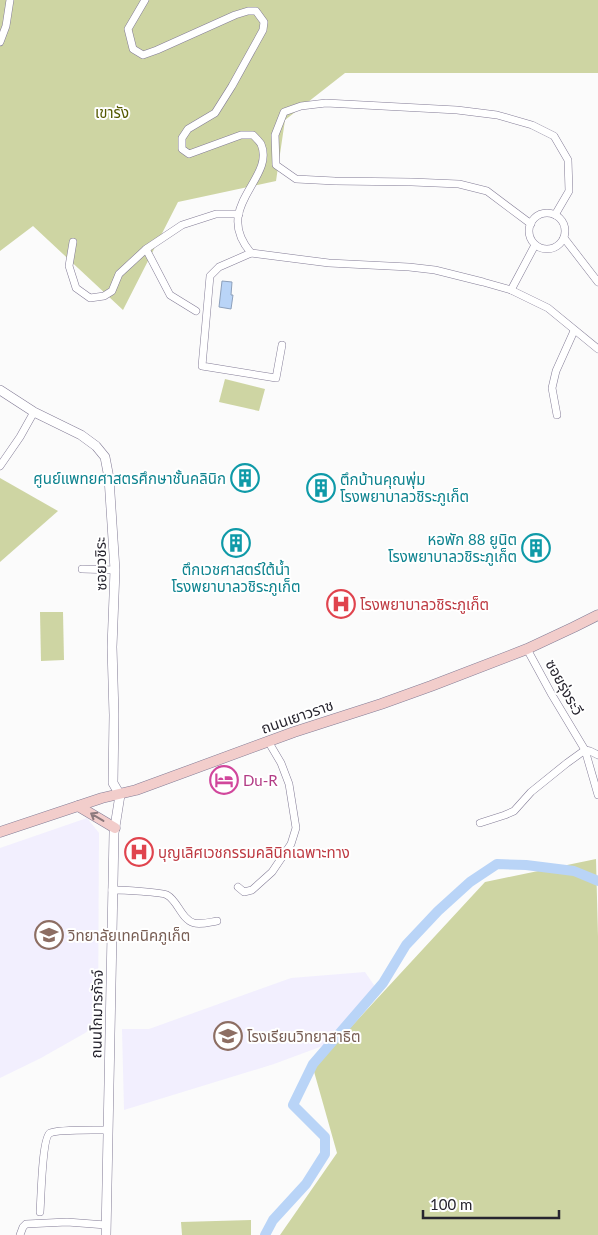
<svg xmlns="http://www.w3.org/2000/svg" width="598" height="1235" font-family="Lato,'Noto Sans Thai',sans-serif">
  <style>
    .built { fill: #f2effe }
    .green { fill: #ced5a3 }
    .water { fill: #b9d4f7; stroke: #8da0bb }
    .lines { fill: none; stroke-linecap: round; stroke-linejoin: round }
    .canal { stroke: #b9d4f7; stroke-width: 10 }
    .minor-casing { stroke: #837c96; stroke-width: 8 }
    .tertiary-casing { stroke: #837c96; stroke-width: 10 }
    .secondary-casing { stroke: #837c96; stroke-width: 11 }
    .minor { stroke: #fff; stroke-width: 7 }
    .tertiary { stroke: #fff; stroke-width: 9 }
    .secondary { stroke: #f2cdcb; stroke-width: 10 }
    .oneway { stroke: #8c797d }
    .labels { text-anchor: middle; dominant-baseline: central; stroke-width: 4; stroke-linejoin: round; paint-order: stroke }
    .park-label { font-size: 15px; fill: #545900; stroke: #fff }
    .culture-label { font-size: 15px; fill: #0d838f; stroke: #fff; text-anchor: end }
    .street-label { font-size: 15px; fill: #27252f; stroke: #fff }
    .health-label { font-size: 15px; fill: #be3a42; stroke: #fff; text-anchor: start }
    .hotel-label { font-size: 15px; fill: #b23c85; stroke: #fff; text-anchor: start }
    .education-label { font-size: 15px; fill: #785e54; stroke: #fff; text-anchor: start }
  </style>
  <rect width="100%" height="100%" fill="#fbfbfb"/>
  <g class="built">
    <path d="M87,818L99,833L98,1022L85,1033L41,1058L0,1078V848Z"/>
    <path d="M365,972L376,988L328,1044L274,1064L124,1110L122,1029H149L291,978Z"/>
  </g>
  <g class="green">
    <path d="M0,0H598V73H345L285,120L276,181L178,202L123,310L33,226L0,251Z"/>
    <path d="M225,379L265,389L259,411L219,402Z"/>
    <path d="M0,478L58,511L0,562Z"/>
    <path d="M40,612H63L64,660L41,661Z"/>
    <path d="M596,859L598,937V1235H280L337,1153L313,1068L485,882Z"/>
    <path d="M251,1220V1235H182L181,1222Z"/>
  </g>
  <path class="water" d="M222,281L232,282L231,295H233L231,309L219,307Z"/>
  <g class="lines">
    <path class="canal" d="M265,1235L273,1220L306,1184L325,1154V1137L293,1105L313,1064L383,983L406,945L438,911L470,882L497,864L526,865L574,871L598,881"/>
    <defs>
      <g id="minor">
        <path d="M145,0L128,29L133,49L143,55L157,50L235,15L248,11H256L264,22L263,30L232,86L215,113L188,129L182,138V149L189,154L241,135H253C256,138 259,141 261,144C276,179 211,206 251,253L329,263L409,267L435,270L483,282L511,290L548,308L598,349"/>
        <path d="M0,42L6,26L10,0"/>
        <circle cx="547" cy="231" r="18"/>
        <path d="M531,224L487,191L459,184L412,182L335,181L296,179L276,165L275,135L284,112L301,106L326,103L457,110L497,115L532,125L554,136L568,160L569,191L555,215"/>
        <path d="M564,238L598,282"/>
        <path d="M73,242L69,266L76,288L90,298L104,296L112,291L119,274L146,249L182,225L216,214H239"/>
        <path d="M146,249L170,295L196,311"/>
        <path d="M251,253L219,267L210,276L202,366L276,378L282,345"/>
        <path d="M511,290L535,245"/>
        <path d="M557,415L552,388L556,371L574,331"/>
        <path d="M0,466L20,437L34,412"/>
        <path d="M82,569L115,570"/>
        <path d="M527,649L552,695L585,750L598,795"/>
        <path d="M480,823L505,815L514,811L531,792L567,763L585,750L590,751L598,755"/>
        <path d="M238,887L244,892L252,890L272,872L291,844L296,828L289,784L281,763L268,741"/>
        <path d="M112,890C122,890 162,892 167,895C178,901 181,919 194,923C201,925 210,922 217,921"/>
        <path d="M40,1212C41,1201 42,1137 50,1133C58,1129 96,1130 108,1130"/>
        <path d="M20,1235L23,1227L26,1224L67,1222L106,1225"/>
      </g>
      <path id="tertiary" d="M0,390L34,412L81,435L96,446L105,457L109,478L115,570L112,647L114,715L113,783L120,795L114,833L106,1235"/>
      <g id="secondary">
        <path d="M78,806L115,828"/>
        <path d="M0,832L102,798L136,790L294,732L381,704L431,686L527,649L574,627L598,615"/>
      </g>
    </defs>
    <use href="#minor" class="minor-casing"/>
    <use href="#tertiary" class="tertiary-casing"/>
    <use href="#secondary" class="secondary-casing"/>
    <use href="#minor" class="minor"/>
    <use href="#tertiary" class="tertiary"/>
    <use href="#secondary" class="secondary"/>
  </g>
  <defs><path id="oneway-shaft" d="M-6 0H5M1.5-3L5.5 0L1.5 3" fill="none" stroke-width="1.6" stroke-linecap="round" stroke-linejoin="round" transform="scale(1.25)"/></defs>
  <use class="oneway" href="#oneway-shaft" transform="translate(97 817) rotate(-149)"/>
  <defs>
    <symbol id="building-ring" viewBox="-11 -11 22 22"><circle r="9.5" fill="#fff" stroke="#0f9aa8" stroke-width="1.5"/><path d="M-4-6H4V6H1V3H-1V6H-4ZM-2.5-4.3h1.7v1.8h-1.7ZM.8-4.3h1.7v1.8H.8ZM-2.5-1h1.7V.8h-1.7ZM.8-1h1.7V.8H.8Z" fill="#0f9aa8"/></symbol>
    <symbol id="hospital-ring" viewBox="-11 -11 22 22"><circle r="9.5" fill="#fff" stroke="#e0444e" stroke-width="1.5"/><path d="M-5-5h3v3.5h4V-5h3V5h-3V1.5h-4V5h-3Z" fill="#e0444e"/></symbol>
    <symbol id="hotel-ring" viewBox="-11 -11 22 22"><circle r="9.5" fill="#fff" stroke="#d1479c" stroke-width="1.5"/><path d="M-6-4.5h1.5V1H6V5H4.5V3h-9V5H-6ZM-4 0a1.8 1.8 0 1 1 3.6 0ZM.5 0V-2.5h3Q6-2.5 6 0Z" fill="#d1479c"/></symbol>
    <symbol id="university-ring" viewBox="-11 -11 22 22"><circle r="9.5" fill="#fff" stroke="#8d6e63" stroke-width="1.5"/><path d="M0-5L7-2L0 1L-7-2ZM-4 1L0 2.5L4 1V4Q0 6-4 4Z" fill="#8d6e63"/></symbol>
    <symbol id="school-ring" viewBox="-11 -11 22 22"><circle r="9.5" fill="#fff" stroke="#8d6e63" stroke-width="1.5"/><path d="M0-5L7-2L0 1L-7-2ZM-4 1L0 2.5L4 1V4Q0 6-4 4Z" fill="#8d6e63"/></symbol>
  </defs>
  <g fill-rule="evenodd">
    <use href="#building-ring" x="229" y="462" width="32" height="32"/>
    <use href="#building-ring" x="305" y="472" width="32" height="32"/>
    <use href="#building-ring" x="220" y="527" width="32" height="32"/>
    <use href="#building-ring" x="520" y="532" width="32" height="32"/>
    <use href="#hospital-ring" x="325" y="588" width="32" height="32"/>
    <use href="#hotel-ring" x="208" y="764" width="32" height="32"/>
    <use href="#hospital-ring" x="123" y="836" width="32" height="32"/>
    <use href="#university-ring" x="33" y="919" width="32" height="32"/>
    <use href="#school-ring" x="212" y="1020" width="32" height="32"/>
  </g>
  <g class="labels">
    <g class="park-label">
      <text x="112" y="112">เขารัง</text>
    </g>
    <g class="culture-label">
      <text x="226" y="478">ศูนย์แพทยศาสตรศึกษาชั้นคลินิก</text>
      <text x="340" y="479" text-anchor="start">ตึกบ้านคุณพุ่ม<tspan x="340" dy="17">โรงพยาบาลวชิระภูเก็ต</tspan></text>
      <text x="517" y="539">หอพัก 88 ยูนิต<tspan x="517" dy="17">โรงพยาบาลวชิระภูเก็ต</tspan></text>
      <text x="236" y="569" text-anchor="middle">ตึกเวชศาสตร์ใต้น้ำ<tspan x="236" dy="17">โรงพยาบาลวชิระภูเก็ต</tspan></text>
    </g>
    <g class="street-label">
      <text transform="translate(100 564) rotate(-91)">ซอยวชิระ</text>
      <text transform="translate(565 687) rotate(61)">ซอยรุ่งระวี</text>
      <text transform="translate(297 716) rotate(-19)">ถนนเยาวราช</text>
      <text transform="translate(96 1014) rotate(-89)">ถนนโกมารภัจจ์</text>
    </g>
    <g class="health-label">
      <text x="360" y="604">โรงพยาบาลวชิระภูเก็ต</text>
      <text x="158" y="852">บุญเลิศเวชกรรมคลินิกเฉพาะทาง</text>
    </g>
    <g class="hotel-label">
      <text x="243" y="780">Du-R</text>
    </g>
    <g class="education-label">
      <text x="68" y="935">วิทยาลัยเทคนิคภูเก็ต</text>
      <text x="247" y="1036">โรงเรียนวิทยาสาธิต</text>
    </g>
  </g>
  <path d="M423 1210v8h136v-8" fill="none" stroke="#27252f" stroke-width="2.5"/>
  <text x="430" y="1210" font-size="15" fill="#27252f" stroke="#ffffff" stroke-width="4" paint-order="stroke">100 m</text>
</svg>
